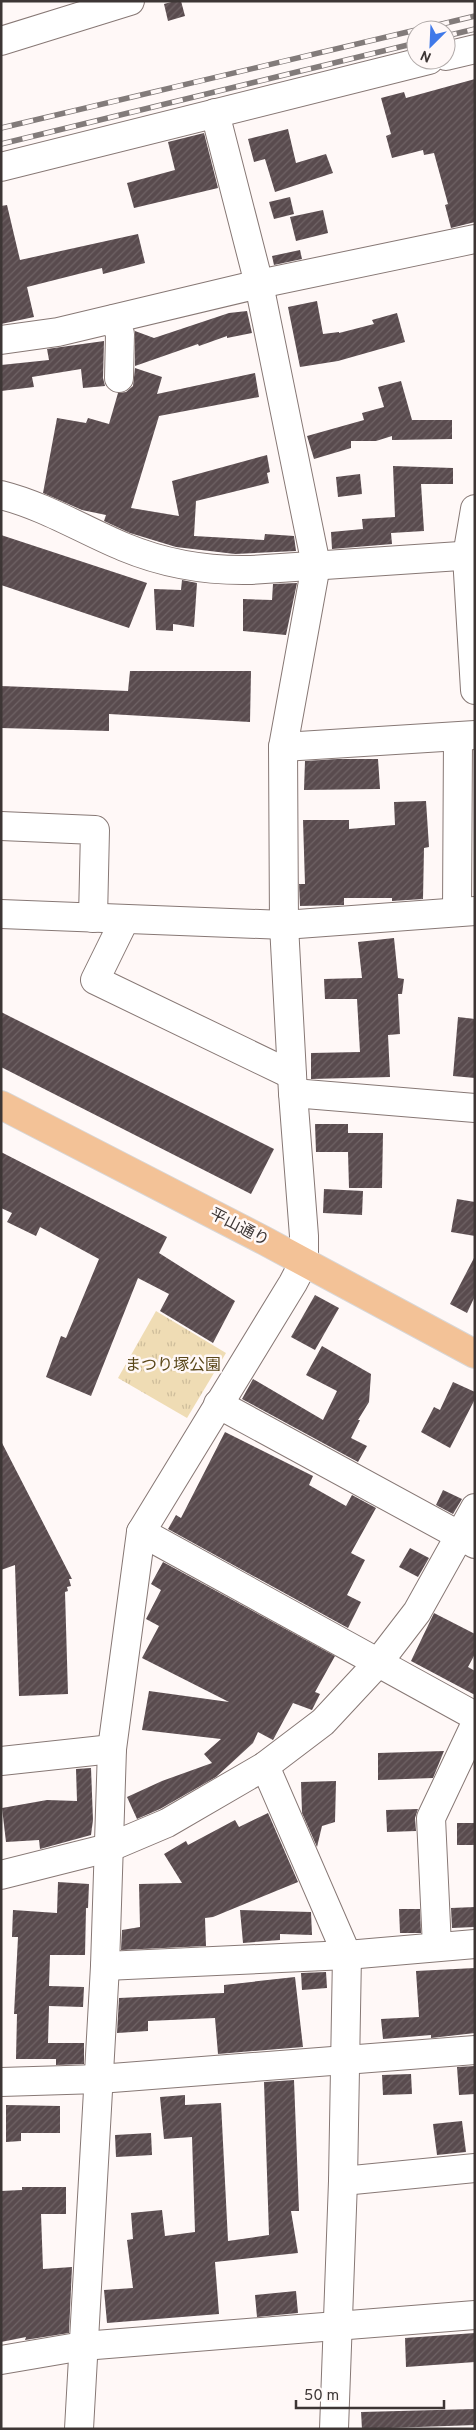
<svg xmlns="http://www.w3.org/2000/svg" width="476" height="2430" font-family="Overpass,'Noto Sans JP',sans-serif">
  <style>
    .park { fill: url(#park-tufts) }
    .building { fill: url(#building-hatch) }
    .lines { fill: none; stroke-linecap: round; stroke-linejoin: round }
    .minor-casing { stroke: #877875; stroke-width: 30 }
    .major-casing { stroke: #d8d7d7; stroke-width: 30 }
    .minor { stroke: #fff; stroke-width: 28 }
    .major { stroke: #f3c297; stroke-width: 28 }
    .rail-casing { stroke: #827b7a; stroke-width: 5.5 }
    .rail { stroke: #fff8f7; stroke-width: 4; stroke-dasharray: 11; stroke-linecap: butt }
    .labels { text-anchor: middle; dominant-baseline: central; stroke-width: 5; stroke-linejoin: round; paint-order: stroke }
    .street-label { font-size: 16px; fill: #3d3635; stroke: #fff8f7 }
    .park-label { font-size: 16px; fill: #594618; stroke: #fff8f7 }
  </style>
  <defs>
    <pattern id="park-tufts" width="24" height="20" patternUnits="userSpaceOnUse" patternTransform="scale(1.25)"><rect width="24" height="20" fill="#efdcb4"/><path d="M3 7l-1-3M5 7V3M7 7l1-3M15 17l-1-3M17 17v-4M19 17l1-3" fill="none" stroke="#cebd9b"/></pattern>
    <pattern id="building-hatch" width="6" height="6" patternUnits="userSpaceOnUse" patternTransform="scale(1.25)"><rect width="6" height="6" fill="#594b4e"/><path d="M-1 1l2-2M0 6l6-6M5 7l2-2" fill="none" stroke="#6f6365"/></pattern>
  </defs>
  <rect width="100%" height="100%" fill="#fff8f7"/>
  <path class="park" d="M156,1311L226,1353L187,1418L118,1378Z"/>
  <g class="building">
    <path d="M175,1H181L185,16L168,21L164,4Z"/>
    <path d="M475,79V222L451,228L445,205L448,204L434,153L424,155L423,150L392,158L386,136L391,134L381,98L404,92L406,98Z"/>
    <path d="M288,129L296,163L326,154L333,173L275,192L265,159L254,162L248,139Z"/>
    <path d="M204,133L218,188L134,208L127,183L175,170L168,142Z"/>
    <path d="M290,197L294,214L274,219L269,202Z"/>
    <path d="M7,205L20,260L138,234L145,263L103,274L102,268L27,287L34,317L1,324V206Z"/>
    <path d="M323,210L328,233L296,241L290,217Z"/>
    <path d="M300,250L302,259L274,265L272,256Z"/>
    <path d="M317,301L323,334L339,332V333L374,324L372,320L397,313L405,342L338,361L300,367L288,307Z"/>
    <path d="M247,311L252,333L227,338V336L199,346L198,344L135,366V331L154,338L229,313Z"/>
    <path d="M104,341L103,378L105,386L83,388L81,369L32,377L34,387L1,391V365L49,360L47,349Z"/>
    <path d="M135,368L162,377L157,394L255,373L259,397L159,416L131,508L179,516L172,481L267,455L270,472L267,473L269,483L196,501L194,536L264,540L265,534L294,536L296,551L235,554L176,547L130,533L104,521L106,515L82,510L43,493L57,418L86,423L88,418L109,424L118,393L126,392L133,386Z"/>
    <path d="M401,381L412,420H452V439L392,440V436L376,441H351V448L314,459L307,436L364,420L362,413L384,407L378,387Z"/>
    <path d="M393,466L453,468V484H421L424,531L391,533L392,544L332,549L331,532L363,529L362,519L395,517Z"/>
    <path d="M360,474L362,494L338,497L336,477Z"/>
    <path d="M1,535L147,583L129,628L1,585Z"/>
    <path d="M182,580L197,583L194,627L173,624V631L156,630L154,589L181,590Z"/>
    <path d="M297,583L286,635L243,631V599L272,600L273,584Z"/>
    <path d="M130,671H251L250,722L109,714V731L1,728V686L128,691Z"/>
    <path d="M337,759H378L380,789L304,790L305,761Z"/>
    <path d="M426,801L429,847L424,848L423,899L392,901V898H344V905L300,906L299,884H305L303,820H349V829L395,825L394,802Z"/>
    <path d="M394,938L398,978L404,979L402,994H398L400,1034L388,1035L390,1077L311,1079V1053L360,1052L357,999H325L324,979L362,978L358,942Z"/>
    <path d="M1,1012L274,1149L251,1194L1,1067Z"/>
    <path d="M458,1017L475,1019V1078L453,1076Z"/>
    <path d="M315,1124H348V1133H383L382,1188H349L348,1152H316Z"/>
    <path d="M1,1152L167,1237L159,1253L235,1301L213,1343L160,1311L169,1294L138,1278L91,1396L46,1377L61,1336L66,1338L99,1259L40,1227L36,1236L7,1222L12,1213L1,1208Z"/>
    <path d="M324,1189L363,1191L362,1215L323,1213Z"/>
    <path d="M457,1199L475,1202V1236L451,1232Z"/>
    <path d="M475,1256V1296L467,1313L450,1304Z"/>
    <path d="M315,1295L339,1308L315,1350L291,1337Z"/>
    <path d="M322,1346L371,1374L369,1402L358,1420H360L351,1438L367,1446L358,1462L242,1399L253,1379L323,1420L337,1391L306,1375Z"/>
    <path d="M453,1382L475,1392V1399L450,1448L421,1432L434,1407L440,1410Z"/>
    <path d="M225,1432L313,1476L309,1485L346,1506L352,1495L376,1508L351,1553L365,1560L347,1595L361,1602L348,1628L168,1529L176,1515L181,1518Z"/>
    <path d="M1,1441L72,1579H69L71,1586L67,1587L68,1591L65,1592L68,1694L19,1696L15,1565L1,1570Z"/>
    <path d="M443,1490L462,1499L453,1514L436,1505Z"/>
    <path d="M410,1548L429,1558L418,1577L399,1567Z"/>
    <path d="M163,1562L335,1656L315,1692L320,1694L312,1710L293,1703L273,1740L258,1732L253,1743L216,1777L160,1809L137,1819L127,1797L162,1781L212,1763L204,1754L221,1739L142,1730L149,1691L229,1702L142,1658L159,1626L146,1619L161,1590L151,1584Z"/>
    <path d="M434,1613L475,1634V1654L468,1667L475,1671V1695L411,1661Z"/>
    <path d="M444,1751L433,1778L378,1780V1753Z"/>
    <path d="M91,1768L93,1820L91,1835L40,1849L39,1840L6,1842L2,1808L47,1800L77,1801L76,1769Z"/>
    <path d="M336,1781L335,1822L322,1826L317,1847L302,1813L301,1782Z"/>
    <path d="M418,1809L415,1818L416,1831L387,1832L386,1810Z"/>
    <path d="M268,1813L298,1882L213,1917L205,1918L206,1946L121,1950L122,1930L140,1927L139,1884L182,1883L164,1854L186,1841L188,1845L235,1820L239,1827Z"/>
    <rect x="457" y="1823" width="18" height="22"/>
    <path d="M58,1882L89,1884L88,1908H86L85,1955H50L49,1986L84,1987L83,2007L49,2006L48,2043H84V2064L56,2065V2059H16L17,2014H14L18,1937H12L13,1910L57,1913Z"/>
    <path d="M475,1907V1927L452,1928L451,1908Z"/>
    <path d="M399,1909H420L421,1933H400Z"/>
    <path d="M240,1910L311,1912L312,1935L280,1934V1940L243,1943Z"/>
    <path d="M475,1968V2033L431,2038V2035L383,2039L381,2019L419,2017L416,1971Z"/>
    <path d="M326,1972L327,1988L302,1990L301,1973Z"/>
    <path d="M295,1977L303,2047L218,2054L215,2018L148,2021V2031L117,2033L119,1998L224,1993V1985Z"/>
    <path d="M475,2066V2094L459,2095L457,2067Z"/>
    <path d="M411,2074L412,2094L383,2095L382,2075Z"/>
    <path d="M294,2080L299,2211H291L298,2253L215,2262L219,2314L107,2323L104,2290L133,2288L127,2240L133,2239L131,2213L162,2210L165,2236L195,2232L192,2137L164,2139L160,2097L185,2095V2105L221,2103L228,2241L269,2235L264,2082Z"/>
    <path d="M6,2105L60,2106V2133H21V2141L6,2142Z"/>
    <path d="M462,2121L466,2152L437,2155L433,2124Z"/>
    <path d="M151,2133L152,2155L116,2157L115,2135Z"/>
    <path d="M22,2187H66V2214H41L43,2269L72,2267L69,2333L25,2340L26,2337L1,2342V2191L22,2190Z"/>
    <path d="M296,2291L298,2313L257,2317L255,2295Z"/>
    <path d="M475,2333V2362L406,2367L405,2338Z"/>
    <path d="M475,2409V2425L362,2429L361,2412Z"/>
  </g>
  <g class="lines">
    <defs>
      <g id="minor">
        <path d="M1,41L130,1"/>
        <path d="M446,56L475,49"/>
        <path d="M1,167L429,60"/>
        <path d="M114,319L120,334L119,378"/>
        <path d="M1,340L58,332L259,284L475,239"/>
        <path d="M1,495C45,506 83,530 124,547C165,564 207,571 251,570L475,555"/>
        <path d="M475,509L467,556L475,690"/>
        <path d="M283,747L475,735"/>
        <path d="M1,826L95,830L93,918"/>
        <path d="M457,911L458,737"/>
        <path d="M1,914L284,925L475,911"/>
        <path d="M125,919L95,980L292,1075"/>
        <path d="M293,1093L475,1108"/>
        <path d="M218,1404L475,1544"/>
        <path d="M141,1532L475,1716"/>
        <path d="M1,1761L112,1749"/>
        <path d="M265,1766L347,1955L343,2181L334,2429"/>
        <path d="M1,1875L108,1848L167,1823L265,1766L323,1722L377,1664L417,1612L475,1508"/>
        <path d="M437,1947L431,1818L475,1725"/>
        <path d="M105,1966L347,1955L475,1944"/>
        <path d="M1,2082L99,2079L475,2050"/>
        <path d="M343,2181L475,2168"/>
        <path d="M1,2360L83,2346L475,2315"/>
        <path d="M79,2429L105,1966L112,1749L141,1532L293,1283L304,1262V1236L293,1093L284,925L283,747L316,565L259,284L215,113"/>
      </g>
      <path id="major" d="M1,1105L265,1241L475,1354"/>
    </defs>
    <use href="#minor" class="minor-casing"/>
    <use href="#major" class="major-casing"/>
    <use href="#minor" class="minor"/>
    <use href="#major" class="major"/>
    <defs>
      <g id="rail">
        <path d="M417,30L475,16"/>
        <path d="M446,36L475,29"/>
        <path d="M1,128L416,30"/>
        <path d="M1,144L416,43"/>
      </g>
    </defs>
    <use href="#rail" class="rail-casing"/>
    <use href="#rail" class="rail"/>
  </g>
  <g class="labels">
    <g class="street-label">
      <text transform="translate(239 1228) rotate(27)">平山通り</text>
    </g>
    <g class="park-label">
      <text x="173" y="1366">まつり塚公園</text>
    </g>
  </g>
  <rect width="476" height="2430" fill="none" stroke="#3d3635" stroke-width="5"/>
  <g transform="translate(431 45) rotate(204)"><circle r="24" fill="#fff8f7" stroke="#b1aaa9"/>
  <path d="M0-4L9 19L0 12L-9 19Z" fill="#3f79e9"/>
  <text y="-8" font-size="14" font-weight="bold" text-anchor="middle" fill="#3d3635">N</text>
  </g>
  <path d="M296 2400v8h148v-8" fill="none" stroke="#3d3635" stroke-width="2.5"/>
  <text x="304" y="2400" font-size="15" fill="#3d3635" stroke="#fff8f7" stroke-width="4" paint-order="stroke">50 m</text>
</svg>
